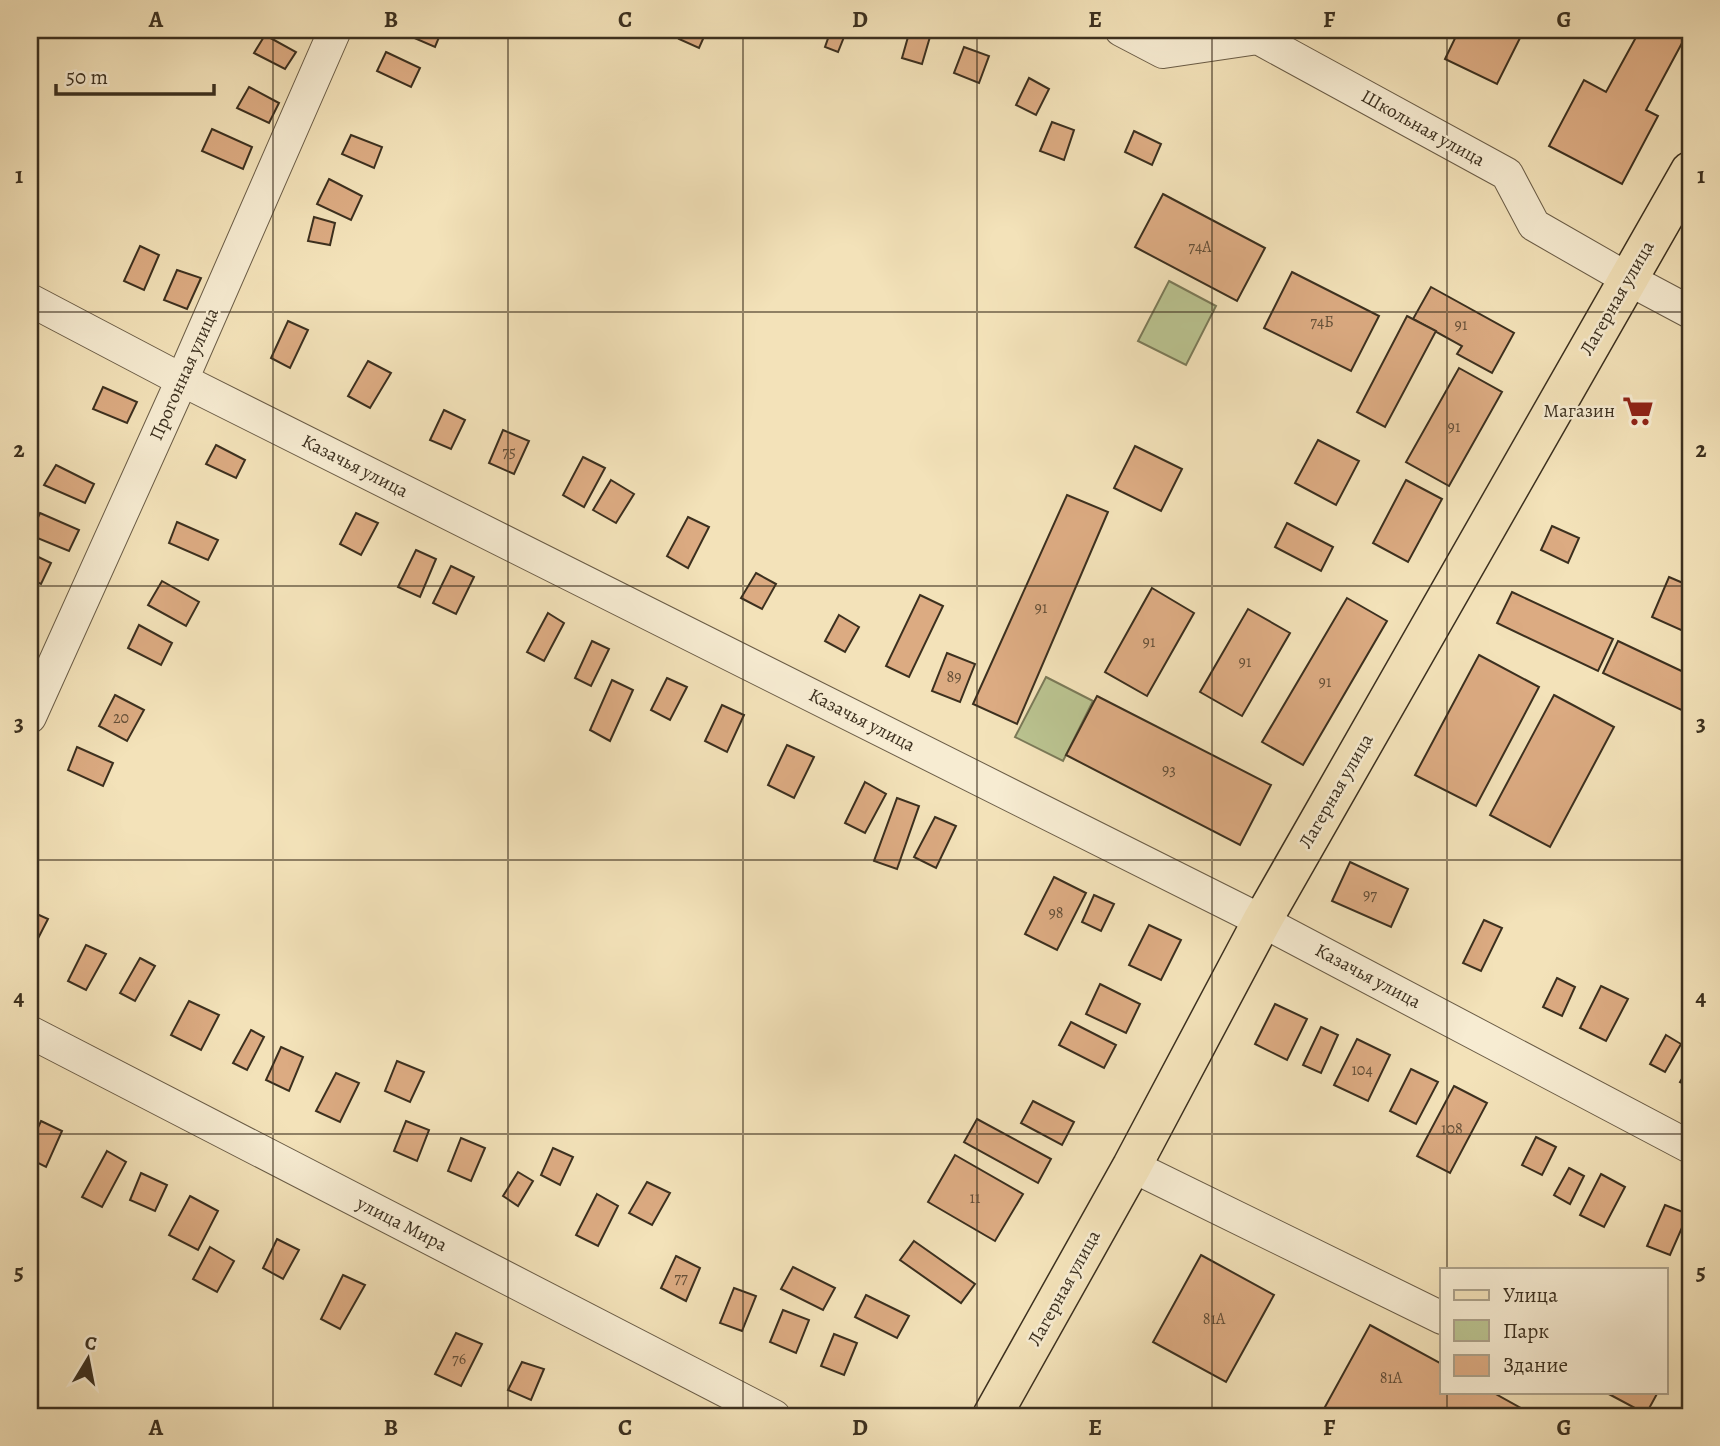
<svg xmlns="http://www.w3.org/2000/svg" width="1720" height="1446" font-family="Alegreya,serif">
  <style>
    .green { fill: #bac390; stroke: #7b7a58; stroke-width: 2 }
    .building { fill: #dcab82; stroke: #3c301f; stroke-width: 2 }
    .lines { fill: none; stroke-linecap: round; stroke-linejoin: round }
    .minor-casing { stroke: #6a5c46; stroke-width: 34 }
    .major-casing { stroke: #3c301f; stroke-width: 41 }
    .minor { stroke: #f7ecd2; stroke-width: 32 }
    .major { stroke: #f3e2b9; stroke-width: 38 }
    .grid { fill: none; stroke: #3c301f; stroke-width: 2; stroke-opacity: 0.55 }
    .labels { text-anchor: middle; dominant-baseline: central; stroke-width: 5; stroke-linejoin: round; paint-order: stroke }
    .number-label { font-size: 16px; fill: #644f38 }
    .street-label { font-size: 19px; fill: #3c301f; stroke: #f7ecd2 }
    .poi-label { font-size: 19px; fill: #3c301f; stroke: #f7ecd2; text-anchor: end }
    .neatline { fill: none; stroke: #3c301f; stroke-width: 2.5 }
    .grid-label { font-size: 23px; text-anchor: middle; font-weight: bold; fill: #3c301f }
  </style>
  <rect width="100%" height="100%" fill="#f3e2b9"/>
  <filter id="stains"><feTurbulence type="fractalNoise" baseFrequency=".00286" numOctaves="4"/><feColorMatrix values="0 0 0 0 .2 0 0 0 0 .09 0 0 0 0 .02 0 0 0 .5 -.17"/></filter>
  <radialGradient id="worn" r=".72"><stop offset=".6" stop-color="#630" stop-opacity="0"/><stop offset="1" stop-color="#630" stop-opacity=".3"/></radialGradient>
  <g class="green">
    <path d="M1169,281L1216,306L1186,365L1138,341Z"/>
    <path d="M1046,677L1093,701L1063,761L1015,737Z"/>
  </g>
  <g class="building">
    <path d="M396,30H442L435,47Z"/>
    <path d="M683,30H707L699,48L679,39Z"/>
    <path d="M831,30H839L846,32L838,52L825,47Z"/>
    <path d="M910,30H932L922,64L902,58Z"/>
    <path d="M1459,30H1524L1497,84L1445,59Z"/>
    <path d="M1640,30H1689L1646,110L1658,116L1622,184L1549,146L1584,80L1606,92Z"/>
    <path d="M265,35L296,52L285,69L254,53Z"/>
    <path d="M964,47L989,56L979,83L954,73Z"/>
    <path d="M386,52L420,68L411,87L377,71Z"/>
    <path d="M1029,78L1049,89L1036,115L1016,105Z"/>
    <path d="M249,87L279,103L269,123L237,108Z"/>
    <path d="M1052,122L1074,130L1064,160L1040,151Z"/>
    <path d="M212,129L252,147L243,169L202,151Z"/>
    <path d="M1134,131L1161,144L1152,165L1125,152Z"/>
    <path d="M351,135L382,147L374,168L342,154Z"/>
    <path d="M329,179L362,196L351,220L317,204Z"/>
    <path d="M1163,194L1265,248L1237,301L1135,247Z"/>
    <path d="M314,217L335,223L330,245L308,241Z"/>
    <path d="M140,246L159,255L144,290L124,281Z"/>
    <path d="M177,270L201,278L187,309L164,300Z"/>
    <path d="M1292,272L1379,316L1351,371L1264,328Z"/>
    <path d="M1431,287L1514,333L1492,373L1457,354L1462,346L1413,319Z"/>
    <path d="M1407,316L1436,331L1385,427L1357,412Z"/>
    <path d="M288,321L308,330L290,368L271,358Z"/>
    <path d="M368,361L391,373L370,408L348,396Z"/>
    <path d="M1459,368L1502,392L1449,486L1406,462Z"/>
    <path d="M103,387L137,402L127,423L93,409Z"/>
    <path d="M444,410L465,420L451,449L430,440Z"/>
    <path d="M503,430L529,441L514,474L489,463Z"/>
    <path d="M1318,440L1359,461L1336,505L1295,483Z"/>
    <path d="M216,445L245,460L236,478L206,464Z"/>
    <path d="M1135,446L1182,469L1161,511L1114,488Z"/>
    <path d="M583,457L605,468L584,507L563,495Z"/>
    <path d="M56,465L94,484L85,503L44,485Z"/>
    <path d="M611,480L634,494L616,523L593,510Z"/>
    <path d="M1406,480L1442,499L1408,562L1373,543Z"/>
    <path d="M1067,495L1108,512L1017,724L973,704Z"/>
    <path d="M40,513L79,530L69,551L30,535Z"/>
    <path d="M356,513L378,523L361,555L340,544Z"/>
    <path d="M688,517L709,527L688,568L667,556Z"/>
    <path d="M177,522L218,540L208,560L169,543Z"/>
    <path d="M1287,523L1333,547L1321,571L1275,547Z"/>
    <path d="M1552,526L1579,538L1568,563L1541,550Z"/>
    <path d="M416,550L436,559L420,597L398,587Z"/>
    <path d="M30,553L51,563L41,584L30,579Z"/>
    <path d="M451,566L474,577L456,614L433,603Z"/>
    <path d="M756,573L776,584L762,609L741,598Z"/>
    <path d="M1669,577L1690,586V634L1652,617Z"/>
    <path d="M162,581L199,602L186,626L148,605Z"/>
    <path d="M1152,588L1194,613L1147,696L1105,672Z"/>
    <path d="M1512,592L1613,639L1598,671L1497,623Z"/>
    <path d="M920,595L943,606L909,677L886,666Z"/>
    <path d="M1347,598L1387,621L1303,765L1262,742Z"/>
    <path d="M1248,609L1290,633L1242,716L1200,692Z"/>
    <path d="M548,613L564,623L544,661L527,652Z"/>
    <path d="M839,615L859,627L845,652L825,641Z"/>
    <path d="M139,625L172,643L161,665L128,648Z"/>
    <path d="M592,641L609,649L591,686L575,678Z"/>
    <path d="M1618,641L1690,675V714L1603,673Z"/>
    <path d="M947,653L975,664L960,702L932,691Z"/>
    <path d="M1479,655L1539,687L1476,806L1415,775Z"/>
    <path d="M667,678L687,687L670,720L651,710Z"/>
    <path d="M612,680L633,690L610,741L590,730Z"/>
    <path d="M115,695L144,710L127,741L99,726Z"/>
    <path d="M1554,695L1614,727L1550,847L1490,815Z"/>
    <path d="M1097,696L1271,785L1240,845L1066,755Z"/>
    <path d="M722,705L744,715L727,752L705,741Z"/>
    <path d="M787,745L814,757L794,798L768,785Z"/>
    <path d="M77,747L113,763L103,786L68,770Z"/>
    <path d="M865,782L886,794L865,833L845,823Z"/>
    <path d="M897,798L919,806L897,869L874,861Z"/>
    <path d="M935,817L956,826L936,868L914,857Z"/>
    <path d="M1350,862L1408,889L1391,927L1332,901Z"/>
    <path d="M1054,877L1086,893L1057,950L1025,934Z"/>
    <path d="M1094,895L1114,904L1101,931L1082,922Z"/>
    <path d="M30,911L48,919L30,954Z"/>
    <path d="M1484,920L1502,928L1481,971L1463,963Z"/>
    <path d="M1149,925L1181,940L1161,980L1129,965Z"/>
    <path d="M86,945L106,954L86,990L68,981Z"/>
    <path d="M140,958L155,966L135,1001L120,993Z"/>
    <path d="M1557,978L1575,987L1562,1016L1543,1007Z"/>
    <path d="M1100,984L1140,1004L1126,1033L1086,1014Z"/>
    <path d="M1601,986L1628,999L1606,1041L1580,1028Z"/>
    <path d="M189,1001L219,1015L201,1050L171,1035Z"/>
    <path d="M1275,1004L1307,1019L1287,1060L1255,1044Z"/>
    <path d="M1071,1022L1116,1045L1104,1068L1059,1045Z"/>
    <path d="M1321,1027L1338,1035L1321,1073L1303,1065Z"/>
    <path d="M251,1030L264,1037L247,1070L233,1063Z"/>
    <path d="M1666,1035L1681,1044L1665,1072L1650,1064Z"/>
    <path d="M1357,1039L1390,1055L1368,1101L1334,1085Z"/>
    <path d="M281,1047L303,1057L289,1091L266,1080Z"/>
    <path d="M397,1061L424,1072L410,1102L385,1091Z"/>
    <path d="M1690,1065V1087L1680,1082Z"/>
    <path d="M1411,1069L1438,1082L1416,1124L1390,1111Z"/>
    <path d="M336,1073L359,1083L340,1122L316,1111Z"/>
    <path d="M1454,1086L1487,1103L1450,1173L1417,1156Z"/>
    <path d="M1033,1101L1074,1122L1062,1145L1021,1123Z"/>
    <path d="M977,1119L1051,1159L1038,1183L964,1142Z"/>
    <path d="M41,1121L62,1131L46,1167L30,1159V1145Z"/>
    <path d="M406,1121L429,1130L417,1161L394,1151Z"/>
    <path d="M1536,1137L1556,1147L1542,1175L1522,1165Z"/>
    <path d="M461,1138L485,1148L471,1181L448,1171Z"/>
    <path d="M553,1148L573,1157L560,1185L541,1175Z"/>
    <path d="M107,1151L126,1162L102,1207L82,1197Z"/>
    <path d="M955,1155L1023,1194L995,1241L928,1202Z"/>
    <path d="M1569,1168L1584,1176L1570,1204L1554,1195Z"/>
    <path d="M518,1172L533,1181L518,1206L503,1196Z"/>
    <path d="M141,1173L167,1185L155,1211L130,1200Z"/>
    <path d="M1601,1174L1625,1187L1604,1227L1580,1215Z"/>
    <path d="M647,1182L670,1193L652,1225L629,1213Z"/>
    <path d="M597,1194L618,1206L598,1246L576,1235Z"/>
    <path d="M190,1196L218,1211L198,1250L169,1235Z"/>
    <path d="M1665,1205L1688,1214L1670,1255L1647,1246Z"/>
    <path d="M277,1239L299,1250L283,1279L263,1268Z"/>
    <path d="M914,1241L975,1284L961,1303L900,1260Z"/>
    <path d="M210,1247L234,1261L217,1292L193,1279Z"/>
    <path d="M1201,1255L1274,1295L1226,1382L1153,1342Z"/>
    <path d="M676,1256L700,1268L686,1301L661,1288Z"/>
    <path d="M793,1267L835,1288L823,1310L781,1289Z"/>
    <path d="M343,1275L365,1285L340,1329L321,1319Z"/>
    <path d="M734,1288L756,1296L742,1331L720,1323Z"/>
    <path d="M866,1295L909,1316L897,1338L855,1317Z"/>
    <path d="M783,1310L809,1320L796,1353L770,1342Z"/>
    <path d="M1370,1325L1442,1364V1392H1492L1535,1416H1320Z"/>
    <path d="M456,1333L482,1344L461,1386L435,1374Z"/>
    <path d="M834,1334L857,1343L844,1375L821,1366Z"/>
    <path d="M522,1362L544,1369L531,1400L508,1390Z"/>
    <path d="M1605,1392H1658L1646,1414Z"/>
  </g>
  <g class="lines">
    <defs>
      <g id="minor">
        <path d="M1121,30L1163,52L1258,38L1507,174L1534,225L1628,279L1690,312"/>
        <path d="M30,300L182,380L1262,921L1690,1147"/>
        <path d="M30,717L182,380L335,30"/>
        <path d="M30,1032L774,1416"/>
        <path d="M1132,1166L1442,1318"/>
      </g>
      <path id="major" d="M992,1416L1132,1166L1262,921L1690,171"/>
    </defs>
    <use href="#minor" class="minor-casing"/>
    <use href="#major" class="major-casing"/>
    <use href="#minor" class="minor"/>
    <use href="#major" class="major"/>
  </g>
  <path class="grid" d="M273,30V1416M508,30V1416M743,30V1416M977,30V1416M1212,30V1416M1447,30V1269M30,312H1690M30,586H1690M30,860H1690M30,1134H1690M1447,1392V1416"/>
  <defs>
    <symbol id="supermarket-bare" viewBox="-9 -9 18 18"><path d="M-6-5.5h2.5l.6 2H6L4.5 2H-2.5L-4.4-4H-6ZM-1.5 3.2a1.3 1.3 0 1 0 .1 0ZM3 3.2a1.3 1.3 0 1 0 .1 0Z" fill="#8f2418" stroke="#f7ecd2" stroke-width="2.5" paint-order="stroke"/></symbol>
  </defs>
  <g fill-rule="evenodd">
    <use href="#supermarket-bare" x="1616" y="389" width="44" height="44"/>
  </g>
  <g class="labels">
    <g class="number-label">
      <text x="1200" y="247">74А</text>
      <text x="1322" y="322">74Б</text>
      <text x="1461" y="325">91</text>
      <text x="1454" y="427">91</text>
      <text x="509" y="452">75</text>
      <text x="1041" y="608">91</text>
      <text x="1149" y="642">91</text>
      <text x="1245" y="662">91</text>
      <text x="954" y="677">89</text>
      <text x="1325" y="682">91</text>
      <text x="121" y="718">20</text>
      <text x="1169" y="770">93</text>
      <text x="1370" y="895">97</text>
      <text x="1056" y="913">98</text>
      <text x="1362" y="1070">104</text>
      <text x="1452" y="1129">108</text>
      <text x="975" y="1198">11</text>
      <text x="681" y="1278">77</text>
      <text x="1214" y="1319">81А</text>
      <text x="459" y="1359">76</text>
      <text x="1391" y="1378">81А</text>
    </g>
    <g class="street-label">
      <text transform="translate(1423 128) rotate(29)">Школьная улица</text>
      <text transform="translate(1617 298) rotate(-60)">Лагерная улица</text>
      <text transform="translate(184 374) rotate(-66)">Прогонная улица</text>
      <text transform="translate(355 466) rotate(27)">Казачья улица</text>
      <text transform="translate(862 720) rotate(27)">Казачья улица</text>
      <text transform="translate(1336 791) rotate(-60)">Лагерная улица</text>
      <text transform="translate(1368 976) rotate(28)">Казачья улица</text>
      <text transform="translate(402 1224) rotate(27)">улица Мира</text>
      <text transform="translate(1064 1288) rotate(-61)">Лагерная улица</text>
    </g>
    <g class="poi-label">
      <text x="1615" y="411">Магазин</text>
    </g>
  </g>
  <rect width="1720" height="1446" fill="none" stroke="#f3e2b9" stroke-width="77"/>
  <rect x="1440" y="1268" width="228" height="126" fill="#f7ecd2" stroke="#aca18a" stroke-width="2"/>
  <rect x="1454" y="1290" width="35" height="10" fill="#f3e2b9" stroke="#aca18a" stroke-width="2"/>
  <text x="1503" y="1302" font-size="21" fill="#3c301f">Улица</text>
  <rect x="1454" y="1320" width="35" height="21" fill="#bac390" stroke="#aca18a" stroke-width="2"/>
  <text x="1503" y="1338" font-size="21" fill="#3c301f">Парк</text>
  <rect x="1454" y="1355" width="35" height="21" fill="#dcab82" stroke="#aca18a" stroke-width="2"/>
  <text x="1503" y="1372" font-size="21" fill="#3c301f">Здание</text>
  <g transform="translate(88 1359) rotate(10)" stroke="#f7ecd2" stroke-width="5" paint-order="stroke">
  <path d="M0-5L12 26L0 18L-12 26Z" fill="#3c301f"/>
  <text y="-10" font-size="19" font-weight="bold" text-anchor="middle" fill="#3c301f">С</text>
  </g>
  <path d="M56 84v10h158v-10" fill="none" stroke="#3c301f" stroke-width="3.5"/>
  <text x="66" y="84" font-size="21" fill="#3c301f" stroke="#f7ecd2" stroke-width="5" paint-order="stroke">50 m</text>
  <rect x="38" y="38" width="1644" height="1370" class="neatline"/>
  <g class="grid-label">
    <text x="156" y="27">A</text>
    <text x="391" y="27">B</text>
    <text x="625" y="27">C</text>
    <text x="860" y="27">D</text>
    <text x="1095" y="27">E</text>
    <text x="1329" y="27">F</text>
    <text x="1564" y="27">G</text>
    <text x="19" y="183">1</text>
    <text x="1701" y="183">1</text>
    <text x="19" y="457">2</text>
    <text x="1701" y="457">2</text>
    <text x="19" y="731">3</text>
    <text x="1701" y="731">3</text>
    <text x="19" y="1005">4</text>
    <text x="1701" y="1005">4</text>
    <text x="19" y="1279">5</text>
    <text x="1701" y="1279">5</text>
    <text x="156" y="1435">A</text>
    <text x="391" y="1435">B</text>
    <text x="625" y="1435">C</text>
    <text x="860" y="1435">D</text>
    <text x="1095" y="1435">E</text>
    <text x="1329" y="1435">F</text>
    <text x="1564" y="1435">G</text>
  </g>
  <rect width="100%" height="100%" filter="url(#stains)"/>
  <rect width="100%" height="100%" fill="url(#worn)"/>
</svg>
